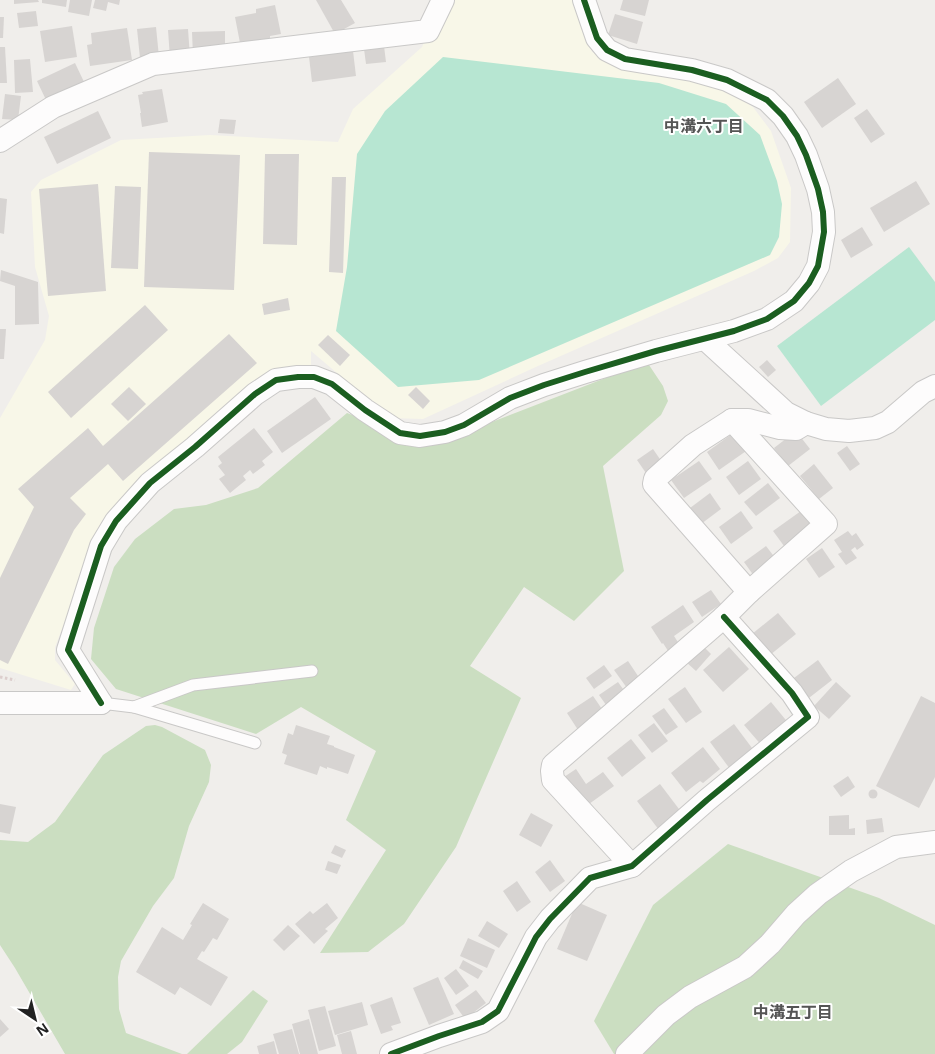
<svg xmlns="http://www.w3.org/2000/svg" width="935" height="1054" font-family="'Noto Sans','Noto Sans JP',sans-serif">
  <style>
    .education { fill: #f8f7e8 }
    .forest { fill: #cbdec1 }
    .pitch { fill: #b7e6d2 }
    .building { fill: #d7d4d2 }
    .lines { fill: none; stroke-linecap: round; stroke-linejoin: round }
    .service-casing { stroke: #c9c8c7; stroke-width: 13 }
    .minor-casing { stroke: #c9c8c7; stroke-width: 24 }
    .path { stroke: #dccecd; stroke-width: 3; stroke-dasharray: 2.5 2.5; stroke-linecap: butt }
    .service { stroke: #fdfcfc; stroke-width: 11 }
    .minor { stroke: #fdfcfc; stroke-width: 22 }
    .cycleway-casing { stroke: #fff; stroke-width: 9 }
    .cycleway { stroke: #1b5e20; stroke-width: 6 }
    .labels { text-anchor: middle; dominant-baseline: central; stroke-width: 4; stroke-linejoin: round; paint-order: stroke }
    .neighbourhood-label { font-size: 16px; font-weight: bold; fill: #555; stroke: #fff }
  </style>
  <rect width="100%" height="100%" fill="#f0eeeb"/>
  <path class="education" d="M453,0H575L592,52L716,83L753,107L771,131L791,188L790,242L778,258L754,271L538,366L423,419L390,418L311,351V365L263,375L128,492L95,545L55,647V660L75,684L71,690L0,668V418L45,340L49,316L35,267L31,192L41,180L121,140L210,135L338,142L353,109L422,47L426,37Z"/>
  <g class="forest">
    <path d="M647,362L663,386L668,401L661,415L603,466L624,571L574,621L524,587L470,666L521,698L456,847L404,924L368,952L320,953L386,850L346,820L376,751L301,707L256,734L116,689L91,659L94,628L114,567L135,539L174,509L206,505L258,488L347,413L432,445Z"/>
    <path d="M155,725L162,727L205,750L211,765L209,782L189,826L174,878L153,906L121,961L118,977L119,1009L126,1033L182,1054H65L15,968L0,945V840L28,842L55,822L103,755L146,726Z"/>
    <path d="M728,844L879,898L935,925V1054H614L594,1021L653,905Z"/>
    <path d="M253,990L268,1001L242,1042L227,1054H187Z"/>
  </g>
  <g class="pitch">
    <path d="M443,57L659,83L726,104L760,135L777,181L782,204L779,237L770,255L479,380L398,387L336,331L347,267L357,154L385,111Z"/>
    <path d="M909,247L935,282V320L821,406L777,346Z"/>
  </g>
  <g class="building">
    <path d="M14,0H38L39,2L14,4Z"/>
    <path d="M42,0H67L66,7L42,3Z"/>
    <path d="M70,0H92L89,16L68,12Z"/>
    <path d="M95,0H120L119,5L108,2L106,11L93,8Z"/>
    <path d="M316,0H341L355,23L335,34Z"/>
    <path d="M623,0H649L645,16L620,10Z"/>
    <path d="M275,5L281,34L270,36V40L240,43L235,17L256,13V9Z"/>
    <path d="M36,11L38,26L19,28L17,13Z"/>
    <path d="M615,14L643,22L637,44L608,35Z"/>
    <path d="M0,17H4L3,38H0Z"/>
    <path d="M72,26L77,57L45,62L40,31Z"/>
    <path d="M156,27L159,57L140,58L137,29Z"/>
    <path d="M127,28L132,60L90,66L87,45L92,44L91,33Z"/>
    <path d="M188,29L190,57L170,58L168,30Z"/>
    <path d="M225,31V55L193,56L192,32Z"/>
    <path d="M384,46L386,62L366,64L364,49Z"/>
    <path d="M0,47H5L7,83H0Z"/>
    <path d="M353,51L356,76L312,82L309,57Z"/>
    <path d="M30,59L33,92L15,93L14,60Z"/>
    <path d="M75,63L85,84L47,102L37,81Z"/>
    <path d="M838,78L856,104L822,128L804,102Z"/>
    <path d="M162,89L168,122L142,127L140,113H141L138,95L143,94L142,92Z"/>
    <path d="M5,94L21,96L18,120L2,119Z"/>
    <path d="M867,109L885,134L871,143L854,118Z"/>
    <path d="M98,111L111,138L57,164L44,137Z"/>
    <path d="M220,119L236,120L234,134L218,133Z"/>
    <path d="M149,152L240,155L234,290L144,287Z"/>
    <path d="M265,154H299L297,245L263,244Z"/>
    <path d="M332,177H346L343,273L329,272Z"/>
    <path d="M916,181L930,204L884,232L870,208Z"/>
    <path d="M98,184L106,291L48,296L39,189Z"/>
    <path d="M115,186L141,187L138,269L111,268Z"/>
    <path d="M0,198L7,199L4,234L0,233Z"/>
    <path d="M862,227L873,245L851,258L841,240Z"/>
    <path d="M1,270L38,282L39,324L15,325V286L0,281Z"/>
    <path d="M288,298L290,310L264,315L262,304Z"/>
    <path d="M145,305L168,330L71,418L48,392Z"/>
    <path d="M0,329H6L4,359H0Z"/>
    <path d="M229,334L257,363L123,481L108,464L70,498L86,514L74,530L8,664L0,660V578L34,507L18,489L88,428L103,446Z"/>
    <path d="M328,335L350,355L340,366L318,345Z"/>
    <path d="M767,360L776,370L768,377L759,367Z"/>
    <path d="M129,387L146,404L128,421L111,404Z"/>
    <path d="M416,387L430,401L423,409L408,395Z"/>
    <path d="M315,397L331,419L282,453L267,431Z"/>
    <path d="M254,428L273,452L262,461L265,465L253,474L250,470L243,476L246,480L230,493L219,479L225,475L218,466L222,463L218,457Z"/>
    <path d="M736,431L749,449L719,470L707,452Z"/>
    <path d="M796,431L810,449L788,466L774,448Z"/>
    <path d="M847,446L860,464L850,471L837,453Z"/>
    <path d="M653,449L664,465L648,476L637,460Z"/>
    <path d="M699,461L712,479L684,498L671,480Z"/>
    <path d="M748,461L761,479L739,495L726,477Z"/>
    <path d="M814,464L833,488L819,499L800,476Z"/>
    <path d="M768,483L780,498L756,516L744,502Z"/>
    <path d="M710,493L721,509L701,524L690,508Z"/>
    <path d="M741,511L753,528L731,544L719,527Z"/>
    <path d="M801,511L815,530L787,550L773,531Z"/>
    <path d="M848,531L852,536L856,533L864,545L857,550L855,547L851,550L857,558L846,565L838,554L842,552L834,540Z"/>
    <path d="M766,546L776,559L754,576L744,562Z"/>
    <path d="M822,548L835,567L819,578L806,559Z"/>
    <path d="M711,590L721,604L702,617L692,602Z"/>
    <path d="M683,605L694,622L674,636L681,647L670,654L663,643L662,644L651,627Z"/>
    <path d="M778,613L796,634L770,655L752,634Z"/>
    <path d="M702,645L711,654L696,671L686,662Z"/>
    <path d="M729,647L749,669L723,692L703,670Z"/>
    <path d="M818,660L832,680L805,701L790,681Z"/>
    <path d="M628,661L640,679L627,688L614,670Z"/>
    <path d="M604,665L612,676L594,689L586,678Z"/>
    <path d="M618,682L628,696L609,709L599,695Z"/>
    <path d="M836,682L851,696L829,719L814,706Z"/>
    <path d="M685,687L702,712L686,723L668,699Z"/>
    <path d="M593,696L606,715L580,733L567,713Z"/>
    <path d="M921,696L935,703V777L919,808L876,786Z"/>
    <path d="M771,702L790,725L763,747L744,725Z"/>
    <path d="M664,708L678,727L666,735L652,716Z"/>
    <path d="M654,723L668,741L652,753L638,735Z"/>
    <path d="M734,724L758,756L733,773L710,742Z"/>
    <path d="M296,725L330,736L327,744L334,746V747L355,755L348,774L327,767V769L320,766L317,775L284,764L287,755L282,753L288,733L293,735Z"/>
    <path d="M631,739L646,758L622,777L607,758Z"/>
    <path d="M703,747L720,769L703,783L700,781L686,792L671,773Z"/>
    <path d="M576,769L586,784L603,772L614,786L589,804L561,779Z"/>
    <path d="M848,776L855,787L841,797L833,786Z"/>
    <path d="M660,784L682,813L659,830L637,801Z"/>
    <circle cx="873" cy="794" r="4.5"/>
    <path d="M0,804L16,807L10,834L0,832Z"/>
    <path d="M531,813L553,825L541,847L519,835Z"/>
    <path d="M849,815V829L855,828V835H829V816Z"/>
    <path d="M882,818L884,832L867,834L866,820Z"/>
    <path d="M335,845L346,850L342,858L331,853Z"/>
    <path d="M550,860L565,881L550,892L535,872Z"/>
    <path d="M328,861L341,865L337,874L325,870Z"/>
    <path d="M517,881L531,902L517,912L503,891Z"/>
    <path d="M577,902L607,915L587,961L557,949Z"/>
    <path d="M203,903L229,919L217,940L213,938L204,952L202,951L197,959L228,977L211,1006L180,987L175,995L136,972L162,927L183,940L192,925L190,924Z"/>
    <path d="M327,903L338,918L325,929L328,931L314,944L295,924L310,911L313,914Z"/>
    <path d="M487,921L508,934L499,948L478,936Z"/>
    <path d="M288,925L300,936L284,951L273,940Z"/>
    <path d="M468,938L495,950L487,968L460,956Z"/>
    <path d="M463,960L483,971L478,979L459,968Z"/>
    <path d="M456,969L469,986L456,995L444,978Z"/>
    <path d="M438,977L454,1014L429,1025L413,988Z"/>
    <path d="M476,990L486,1003L465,1019L455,1005Z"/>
    <path d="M392,997L401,1023L391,1026L393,1030L381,1034L370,1005Z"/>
    <path d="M362,1002L368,1025L335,1035L328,1011Z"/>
    <path d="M325,1006L336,1046L319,1051L308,1010Z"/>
    <path d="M0,1019L9,1029L0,1037Z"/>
    <path d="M309,1019L318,1054H300L292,1024Z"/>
    <path d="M292,1029L299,1054H279L273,1034Z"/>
    <path d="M351,1031L357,1054H342L337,1035Z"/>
    <path d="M274,1041L277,1054H259L257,1046Z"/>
  </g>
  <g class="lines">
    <defs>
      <g id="service">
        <path d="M101,703L134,707L193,685L312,671"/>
        <path d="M134,707L255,743"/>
      </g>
      <g id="minor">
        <path d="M0,141L53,107L153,64L428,31L443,0"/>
        <path d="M705,339L786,413L806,423L826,429L849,431L875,428L888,422L923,392L935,386"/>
        <path d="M732,420L826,524L749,592L654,484L655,479L693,445Z"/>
        <path d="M732,420H748L780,428L796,429L806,423"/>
        <path d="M0,703H101"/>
        <path d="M101,703L68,650L101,546L116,521L150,483L195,447L255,394L276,380L298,377H314L332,384L365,410L400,433L420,436L445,432L464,425L510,398L544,385L585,372L656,351L734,331L767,319L794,301L809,283L818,266L824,232L823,212L818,189L806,155L797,136L783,116L767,100L727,80L692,70L625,59L607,50L597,38L584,0"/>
        <path d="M632,866L553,780L552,771L553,765L724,617L749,592"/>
        <path d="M391,1054L439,1036L482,1022L498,1011L536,937L550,919L590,878L632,866L707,800L808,717L792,693L724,617"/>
        <path d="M627,1054L666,1015L690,997L745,967L770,944L796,914L818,894L851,871L896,847L935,842"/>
      </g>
    </defs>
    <use href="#service" class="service-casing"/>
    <use href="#minor" class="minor-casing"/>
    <path class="path" d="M0,677L15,680"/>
    <use href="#service" class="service"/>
    <use href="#minor" class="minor"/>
    <defs>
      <g id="cycleway">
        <path d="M101,703L68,650L101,546L116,521L150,483L195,447L255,394L276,380L298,377H314L332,384L365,410L400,433L420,436L445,432L464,425L510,398L544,385L585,372L656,351L734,331L767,319L794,301L809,283L818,266L824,232L823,212L818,189L806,155L797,136L783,116L767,100L727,80L692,70L625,59L607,50L597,38L584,0"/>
        <path d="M391,1054L439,1036L482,1022L498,1011L536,937L550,919L590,878L632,866L707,800L808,717L792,693L724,617"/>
      </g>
    </defs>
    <use href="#cycleway" class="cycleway-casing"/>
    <use href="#cycleway" class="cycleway"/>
  </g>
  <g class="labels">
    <g class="neighbourhood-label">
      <text x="704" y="126">中溝六丁目</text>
      <text x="793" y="1012">中溝五丁目</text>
    </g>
  </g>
  <g transform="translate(35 1019) rotate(145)" stroke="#ffffff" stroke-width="4" paint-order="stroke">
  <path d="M0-4L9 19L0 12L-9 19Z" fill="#222222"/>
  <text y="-8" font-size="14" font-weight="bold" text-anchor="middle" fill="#222222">N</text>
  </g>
</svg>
